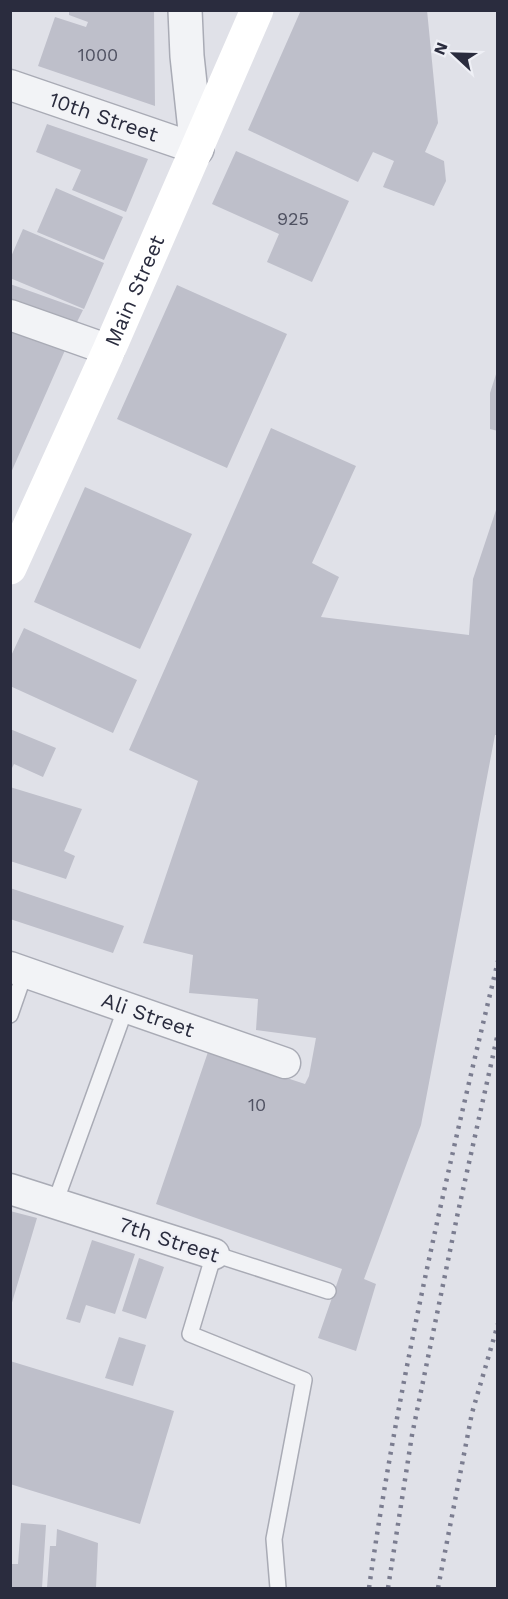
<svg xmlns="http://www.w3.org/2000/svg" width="508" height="1599" font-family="'Work Sans',sans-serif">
	<rect width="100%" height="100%" fill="#e0e1e8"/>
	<path fill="#bebfca" d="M 69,10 L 154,10 L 155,106 L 38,66 L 55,17 L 86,27 L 88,22 L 69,15 Z
		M 301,10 L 427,10 L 438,123 L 425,152 L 444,161 L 446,181 L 434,206 L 383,187 L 394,161 L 373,152 L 358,182 L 248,130 Z
		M 47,124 L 148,159 L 126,212 L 72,190 L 81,170 L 36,152 Z
		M 236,151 L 349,201 L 312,282 L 267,262 L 279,234 L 212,204 Z
		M 56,188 L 123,217 L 104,260 L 37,232 Z
		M 23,229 L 104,263 L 84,309 L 10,278 L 10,259 Z
		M 10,284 L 83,310 L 75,326 L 10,304 Z
		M 177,285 L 287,334 L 227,468 L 117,419 Z
		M 14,328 L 66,348 L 10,475 L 10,336 Z
		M 498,368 L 498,431 L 490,429 L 490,393 Z
		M 271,428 L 356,466 L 312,563 L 339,577 L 321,617 L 469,635 L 473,579 L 498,504 L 498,735 L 495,735 L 421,1125 L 364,1279 L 376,1284 L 356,1351 L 318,1338 L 342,1269 L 156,1204 L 208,1052 L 305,1084 L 309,1076 L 316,1038 L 256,1030 L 258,999 L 189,993 L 193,955 L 143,943 L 198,781 L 129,750 Z
		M 85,487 L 192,534 L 140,649 L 34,602 Z
		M 24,628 L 137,680 L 113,733 L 10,686 L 10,658 Z
		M 10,729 L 56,748 L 43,777 L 14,764 L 10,772 Z
		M 10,787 L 82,809 L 64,851 L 75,856 L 66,879 L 10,861 Z
		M 10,888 L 124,926 L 113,953 L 10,919 Z
		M 10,1211 L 37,1218 L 11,1306 L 10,1306 Z
		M 92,1240 L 135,1254 L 115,1314 L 86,1305 L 80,1323 L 66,1319 Z
		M 139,1258 L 164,1267 L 146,1319 L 122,1311 Z
		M 119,1337 L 146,1345 L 133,1386 L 105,1378 Z
		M 10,1361 L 174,1411 L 140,1524 L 10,1484 Z
		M 21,1523 L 46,1525 L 42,1588 L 10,1588 L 11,1564 L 18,1564 Z
		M 57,1529 L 98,1543 L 96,1588 L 47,1588 L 50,1546 L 56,1546 Z"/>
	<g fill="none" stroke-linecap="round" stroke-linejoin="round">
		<defs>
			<path id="service" d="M 10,1015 L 25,972
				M 55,1203 L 126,1007
				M 278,1588 L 274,1539 L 304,1380 L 190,1334 L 214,1254 L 328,1291"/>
			<g id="minor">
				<path id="s1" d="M 10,85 L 197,149"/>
				<path d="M 10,315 L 109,350"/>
				<path id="s2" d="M 10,967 L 285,1063"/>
				<path d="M 10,1189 L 214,1254"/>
			</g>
			<path id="tertiary" d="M 185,10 L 187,56 L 197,149"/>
		</defs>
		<use href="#service" stroke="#a9abb5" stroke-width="18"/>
		<use href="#minor" stroke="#a9abb5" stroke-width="33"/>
		<use href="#tertiary" stroke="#a9abb5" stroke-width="36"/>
		<use href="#service" stroke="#f2f3f6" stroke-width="15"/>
		<use href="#minor" stroke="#f2f3f6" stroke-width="30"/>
		<use href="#tertiary" stroke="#f2f3f6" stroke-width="33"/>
		<path stroke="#fff" stroke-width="33" id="s3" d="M 10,568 L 109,350 L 257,10"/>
		<path stroke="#7b7d90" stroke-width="4.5" stroke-dasharray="3 6" stroke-linecap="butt" d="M 369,1588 C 399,1377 448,1169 498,961
			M 388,1588 L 412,1435 L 458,1212 L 498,1033
			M 438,1588 L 472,1413 L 498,1324"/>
	</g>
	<g text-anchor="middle" stroke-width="4.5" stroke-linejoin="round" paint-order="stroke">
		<g font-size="18" fill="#4f5161">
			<text x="98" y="61">1000</text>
			<text x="293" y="225">925</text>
			<text x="257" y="1111">10</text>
		</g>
		<g font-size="21" fill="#2a2c3e" stroke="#eff0f6">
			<text dy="7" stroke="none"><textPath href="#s1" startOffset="99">10th Street</textPath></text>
			<text dy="7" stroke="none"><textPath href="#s3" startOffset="304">Main Street</textPath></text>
			<text dy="7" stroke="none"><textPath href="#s2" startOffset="146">Ali Street</textPath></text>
			<text transform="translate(169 1240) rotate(18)" y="7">7th Street</text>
		</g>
	</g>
	<rect width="508" height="1599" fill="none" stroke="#2a2c3e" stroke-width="24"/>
	<g transform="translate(454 54) rotate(292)" stroke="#eff0f6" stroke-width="4.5" paint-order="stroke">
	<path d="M0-4.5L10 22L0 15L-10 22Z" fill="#2a2c3e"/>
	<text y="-9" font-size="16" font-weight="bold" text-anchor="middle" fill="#2a2c3e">N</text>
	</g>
</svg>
